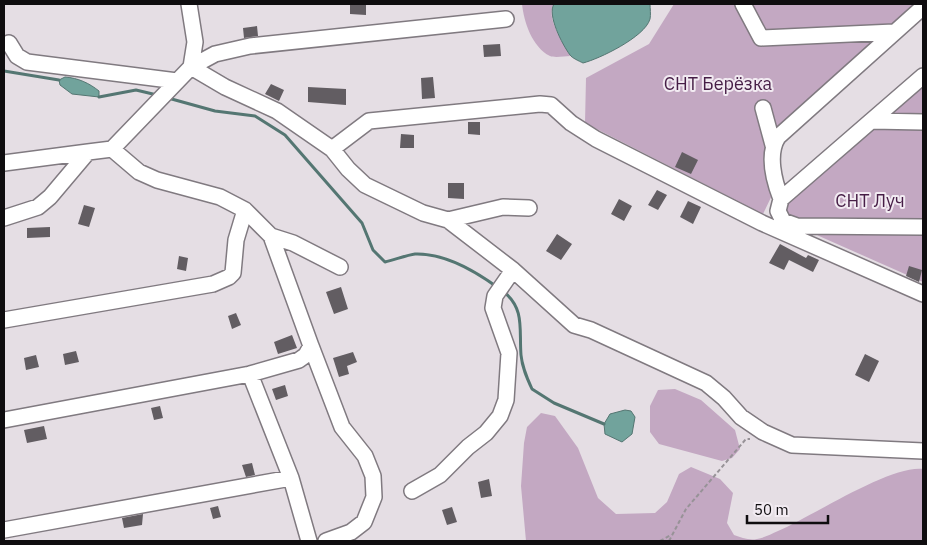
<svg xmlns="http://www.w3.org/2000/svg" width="927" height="545" font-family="'IBM Plex Sans',sans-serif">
	<rect width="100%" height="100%" fill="#e5dee4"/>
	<path fill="#c3a8c2" d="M 522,4 L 554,4 C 545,18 564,43 570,56 C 565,56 555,58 550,56 C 532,47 524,22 522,4 Z
		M 674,4 L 923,4 L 778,137 L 776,187 L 763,214 L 585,123 L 586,78 L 649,44 Z
		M 923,84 L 923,282 L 819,236 L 787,218 L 784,211 L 786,203 Z
		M 675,389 L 701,400 L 735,430 L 740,449 L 732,458 L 722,461 L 659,444 L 650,432 L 650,406 L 658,390 Z
		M 541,413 L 555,416 L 578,448 L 598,498 L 616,514 L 655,513 L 667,502 L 679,474 L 691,467 L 720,479 L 733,493 L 727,523 L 734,535 C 741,537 749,541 757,539 C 764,538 771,534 778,531 C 813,516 890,465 923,469 L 923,541 L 526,541 L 521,486 L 524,443 L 527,427 Z"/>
	<path fill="#71a39c" stroke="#547672" d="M 554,4 L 650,4 C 650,8 651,15 650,19 C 645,37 599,59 583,63 C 579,61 572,58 570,55 C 562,44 547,15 554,4 Z
		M 65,77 C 78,78 89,83 99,91 L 99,97 L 72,94 L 60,85 L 59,80 Z
		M 625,410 L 631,411 L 635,417 L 632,434 L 622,442 L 605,434 L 604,424 L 610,414 Z"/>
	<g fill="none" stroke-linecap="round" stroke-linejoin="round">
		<path stroke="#547672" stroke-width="3" d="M 4,71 L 59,80
			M 99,97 L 136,90 L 157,95
			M 168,98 L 215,111 L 255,116 L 285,135 L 362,223 L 373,250 L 385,262 C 394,260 407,255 415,254 C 444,253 475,271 497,287
			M 504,292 C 525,309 519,330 521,355 C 522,367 527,378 532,389 L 554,403 L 604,424"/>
	</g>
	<path fill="#625d62" d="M 350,4 L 366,4 L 366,15 L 350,14 Z
		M 257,26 L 258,36 L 244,38 L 243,28 Z
		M 500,44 L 501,56 L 484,57 L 483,45 Z
		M 433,77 L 435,98 L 422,99 L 421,78 Z
		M 271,84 L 284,90 L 279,101 L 265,94 Z
		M 308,87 L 346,89 L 346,105 L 308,102 Z
		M 468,122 L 480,122 L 480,135 L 468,134 Z
		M 401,134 L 414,135 L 414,148 L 400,148 Z
		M 682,152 L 698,160 L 691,174 L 675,167 Z
		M 448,183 L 464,183 L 464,199 L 448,198 Z
		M 657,190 L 667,195 L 658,210 L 648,205 Z
		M 619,199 L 632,206 L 624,221 L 611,214 Z
		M 688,201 L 701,207 L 693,224 L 680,217 Z
		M 84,205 L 95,208 L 89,227 L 78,224 Z
		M 50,227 L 50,237 L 27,238 L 27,228 Z
		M 557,234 L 572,244 L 561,260 L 546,251 Z
		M 780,244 L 806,258 L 808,255 L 819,260 L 813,272 L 789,260 L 784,270 L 769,263 Z
		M 179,256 L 188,258 L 186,271 L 177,269 Z
		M 909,266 L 922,270 L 919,282 L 906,276 Z
		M 341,287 L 348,309 L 334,314 L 326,292 Z
		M 236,313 L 241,325 L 232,329 L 228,316 Z
		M 292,335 L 297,348 L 278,354 L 274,342 Z
		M 76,351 L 79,362 L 65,365 L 63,354 Z
		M 353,352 L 357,362 L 347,366 L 349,374 L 339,377 L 333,358 Z
		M 865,354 L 879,361 L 869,382 L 855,375 Z
		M 36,355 L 39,367 L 26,370 L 24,358 Z
		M 285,385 L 288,396 L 276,400 L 272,389 Z
		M 160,406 L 163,418 L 154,420 L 151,408 Z
		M 44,426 L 47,439 L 27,443 L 24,430 Z
		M 252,463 L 255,475 L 246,477 L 242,465 Z
		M 489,479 L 492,496 L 481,498 L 478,482 Z
		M 218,506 L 221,517 L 213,519 L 210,508 Z
		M 452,507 L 457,522 L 447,525 L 442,510 Z
		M 143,514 L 142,525 L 124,528 L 122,518 Z"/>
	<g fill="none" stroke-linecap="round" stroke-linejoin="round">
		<defs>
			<path id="minor" d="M 743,4 L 761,38 L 894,32
				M 9,43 L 17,56 L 27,62 L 177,81
				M 191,67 L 225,87 L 277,111 L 332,149 L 348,169 L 365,185 L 423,213 L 448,220 L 513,270 L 574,325 L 591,330 L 706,383 L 724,398 L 741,417 L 763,432 L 792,445 L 923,451
				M 191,67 L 215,54 L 250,46 L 506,19
				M 923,76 L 781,199 L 778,211 L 783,221 L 797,226 L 923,227
				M 763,108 L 773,145
				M 872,121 L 923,122
				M 332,149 L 369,121 L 540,104 L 551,105 L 571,123 L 596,139 L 762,223 L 923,294
				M 4,163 L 88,152
				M 781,199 C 774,181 767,154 778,137 L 923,7
				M 4,218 L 38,207 L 50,197 L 88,152 L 112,149 L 191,67 L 195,42 L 189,4
				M 448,220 L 503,207 L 529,208
				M 271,236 L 293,243 L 340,267
				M 4,320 L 213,284 L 229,277 L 233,273 L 236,240 L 245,210
				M 311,346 L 342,427 L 365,456 L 373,476 L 374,497 L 364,522 L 351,532 L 326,541
				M 250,374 L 291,478 L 309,541
				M 4,420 L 250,374 L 299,360 L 306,355 L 311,346 L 271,236 L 245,210 L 220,197 L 157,180 L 139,172 L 112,149
				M 412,491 L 440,475 L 468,447 L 486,433 L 500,416 L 506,400 L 509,353 L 493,308 L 495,296 L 513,270
				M 4,530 L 291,478"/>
		</defs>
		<use href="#minor" stroke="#807a80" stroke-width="18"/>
		<path stroke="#979297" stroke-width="2" stroke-dasharray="4 2.5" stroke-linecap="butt" d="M 660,541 L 671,535
			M 669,541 L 686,509 L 746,439 L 750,439"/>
		<use href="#minor" stroke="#fff" stroke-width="15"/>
	</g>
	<g text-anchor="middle" stroke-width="4" stroke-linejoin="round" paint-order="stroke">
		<g font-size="18" fill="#461e46" stroke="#f2ebf2">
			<text x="718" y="90">СНТ Берёзка</text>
			<text x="870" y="207">СНТ Луч</text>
		</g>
	</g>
	<rect width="927" height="545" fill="none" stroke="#0f0d0f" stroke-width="10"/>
	<path d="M747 515v8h81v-8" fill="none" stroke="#0f0d0f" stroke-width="2.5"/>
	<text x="754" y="515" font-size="15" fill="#0f0d0f" stroke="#f2ebf2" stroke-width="4" paint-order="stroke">50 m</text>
</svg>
